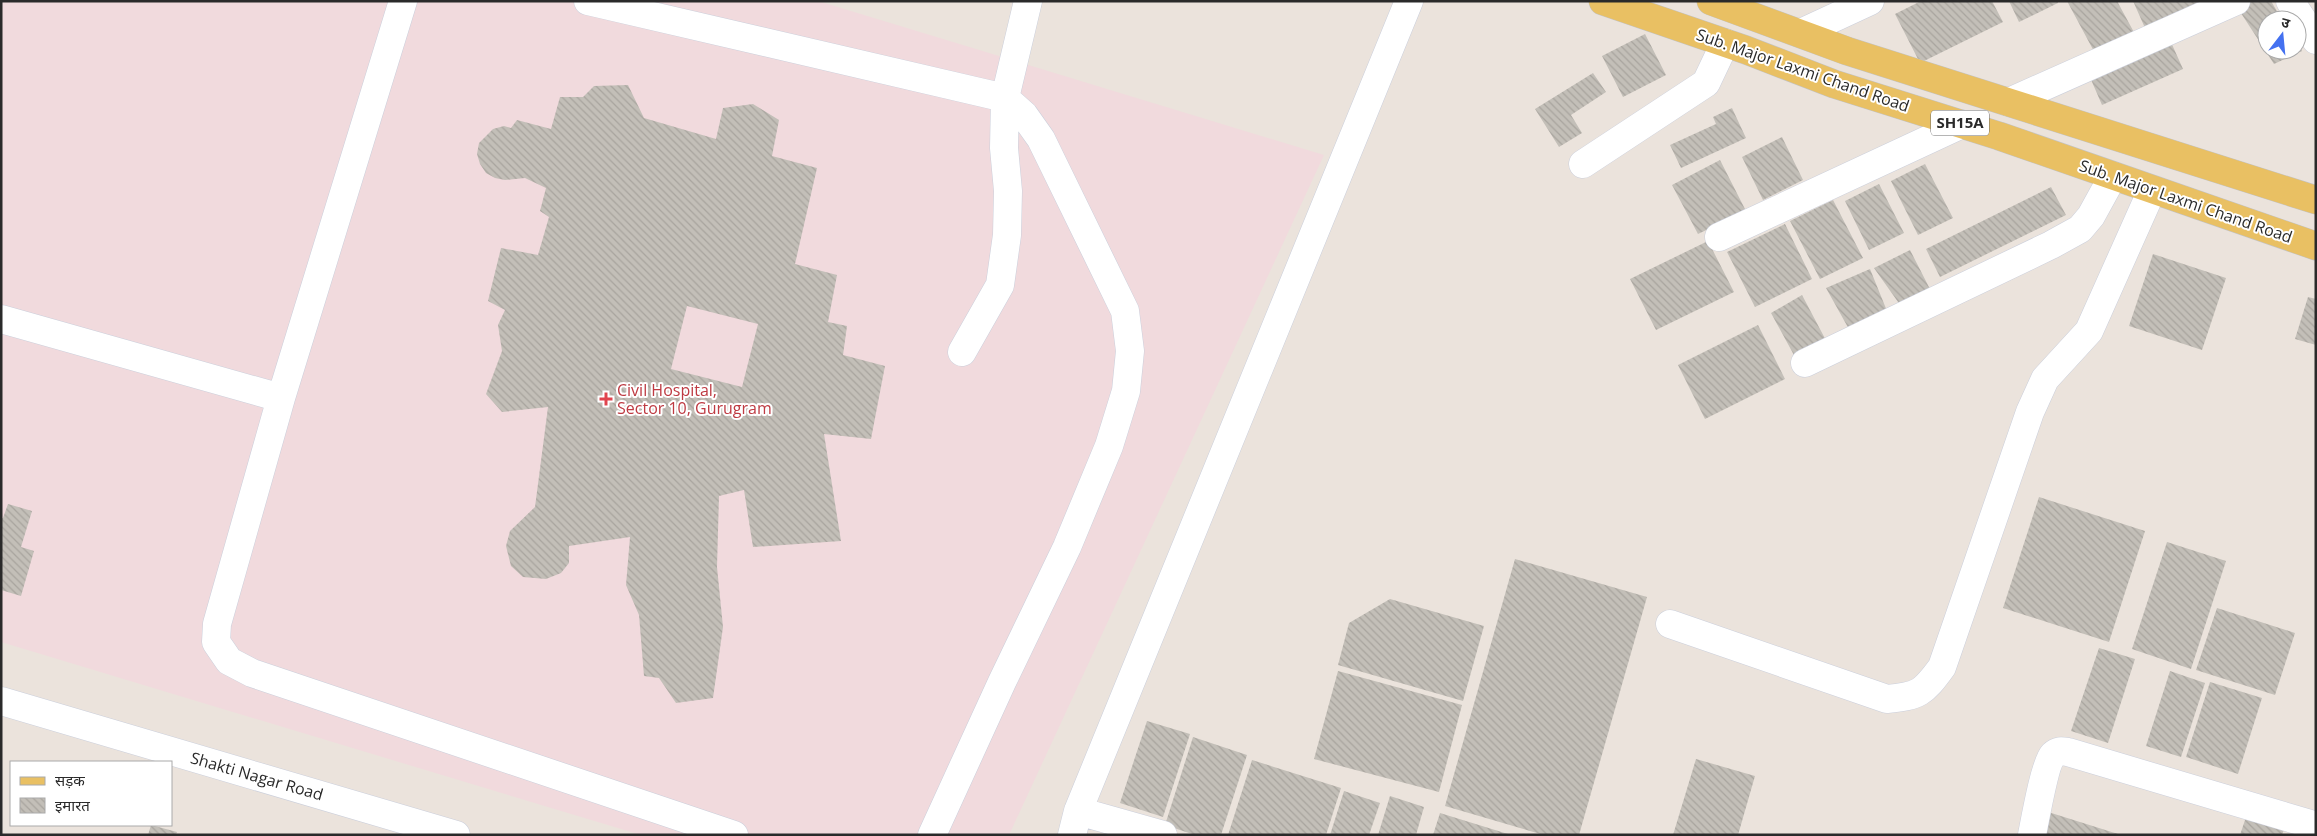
<svg xmlns="http://www.w3.org/2000/svg" width="2317" height="836" font-family="'Open Sans','Noto Sans Devanagari',sans-serif">
	<defs>
		<pattern id="building-back-hatch" width="6" height="6" patternUnits="userSpaceOnUse" patternTransform="scale(1.25)"><rect width="6" height="6" fill="#c3bfb8"/><path d="M-1 5l2 2M0 0l6 6M5-1l2 2" fill="none" stroke="#a8a49e"/></pattern>
	</defs>
	<rect width="100%" height="100%" fill="#ebe3dc"/>
	<path fill="#f1dadd" d="M 1,1 L 818,1 L 1324,155 L 1009,835 L 641,835 L 1,642 Z"/>
	<path fill="url(#building-back-hatch)" fill-rule="evenodd" d="M 1921,1 L 1992,1 L 2003,22 L 1920,63 L 1895,14 Z
		M 2009,1 L 2057,1 L 2058,3 L 2019,22 Z
		M 2067,1 L 2117,1 L 2136,36 L 2097,57 Z
		M 2133,1 L 2196,1 L 2202,14 L 2149,37 Z
		M 2249,1 L 2271,1 L 2282,20 L 2267,20 L 2267,50 L 2297,50 L 2297,43 L 2302,51 L 2274,64 L 2237,7 Z
		M 1645,34 L 1666,75 L 1623,97 L 1602,56 Z
		M 2170,40 L 2183,69 L 2102,105 L 2089,75 Z
		M 1593,73 L 1606,92 L 1571,115 L 1582,133 L 1559,147 L 1535,109 Z
		M 628,85 L 644,118 L 716,139 L 723,108 L 753,104 L 779,120 L 772,156 L 817,168 L 795,264 L 837,275 L 828,322 L 847,326 L 843,355 L 885,366 L 871,439 L 824,434 L 841,541 L 753,547 L 744,490 L 719,496 L 717,567 L 723,627 L 713,698 L 676,703 L 659,678 L 644,676 L 639,615 L 626,585 L 630,537 L 569,546 L 569,563 L 561,573 L 546,579 L 523,577 L 511,566 L 506,546 L 510,531 L 535,507 L 548,407 L 502,412 L 486,394 L 502,351 L 498,325 L 505,310 L 488,301 L 501,248 L 538,255 L 549,217 L 540,211 L 546,188 L 525,178 L 505,180 L 495,178 L 486,173 L 480,164 L 477,154 L 479,143 L 493,129 L 504,126 L 511,128 L 517,120 L 551,129 L 560,97 L 583,97 L 594,86 ZM 687,306 L 758,324 L 742,387 L 671,369 Z
		M 1732,108 L 1746,138 L 1681,168 L 1670,145 L 1716,124 L 1713,117 Z
		M 1782,137 L 1803,180 L 1763,200 L 1742,157 Z
		M 1720,160 L 1746,211 L 1698,234 L 1672,185 Z
		M 1925,164 L 1953,218 L 1918,235 L 1891,181 Z
		M 1879,184 L 1904,233 L 1869,250 L 1845,201 Z
		M 2051,187 L 2066,215 L 1940,277 L 1926,249 Z
		M 1833,200 L 1863,258 L 1820,279 L 1790,221 Z
		M 1785,224 L 1812,279 L 1755,307 L 1727,252 Z
		M 1708,241 L 1734,292 L 1656,330 L 1630,279 Z
		M 1910,250 L 1932,293 L 1903,309 L 1874,268 Z
		M 2153,254 L 2226,278 L 2202,350 L 2129,326 Z
		M 1870,269 L 1887,311 L 1850,331 L 1826,288 Z
		M 1802,295 L 1830,348 L 1795,357 L 1771,313 Z
		M 2308,297 L 2316,299 L 2316,345 L 2295,339 Z
		M 1758,325 L 1785,379 L 1705,419 L 1678,365 Z
		M 2039,497 L 2145,531 L 2109,642 L 2003,608 Z
		M 8,504 L 32,511 L 21,547 L 34,551 L 21,596 L 1,590 L 1,518 L 3,518 Z
		M 2167,542 L 2226,561 L 2191,669 L 2132,649 Z
		M 1515,559 L 1647,597 L 1579,835 L 1544,835 L 1445,806 Z
		M 1390,599 L 1484,626 L 1463,701 L 1338,665 L 1349,623 Z
		M 2217,608 L 2295,633 L 2275,695 L 2196,670 Z
		M 2099,648 L 2135,659 L 2108,743 L 2071,731 Z
		M 1338,671 L 1462,705 L 1439,792 L 1314,759 Z
		M 2170,671 L 2205,683 L 2181,757 L 2146,746 Z
		M 2210,682 L 2262,698 L 2238,774 L 2186,757 Z
		M 1147,721 L 1190,734 L 1163,817 L 1120,803 Z
		M 1193,737 L 1247,755 L 1221,835 L 1195,835 L 1165,825 Z
		M 1696,759 L 1755,776 L 1738,835 L 1673,835 Z
		M 1252,760 L 1341,788 L 1326,835 L 1228,835 Z
		M 1344,791 L 1380,803 L 1369,835 L 1330,835 Z
		M 1390,796 L 1424,807 L 1416,835 L 1378,835 Z
		M 2045,811 L 2118,834 L 2118,835 L 2038,835 Z
		M 1440,813 L 1508,834 L 1508,835 L 1433,835 Z
		M 2247,814 L 2285,827 L 2282,835 L 2240,835 Z
		M 151,825 L 177,832 L 176,835 L 148,835 Z"/>
	<g fill="none" stroke-linecap="round" stroke-linejoin="round">
		<defs>
			<path id="minor" d="M 588,1 L 1005,98 L 1028,1
				M 2290,1 L 2316,40
				M 1801,33 L 1870,1
				M 2009,102 L 2236,1
				M 1583,164 L 1706,83 L 1725,43
				M 1719,237 L 1962,124
				M 1,319 L 281,398 L 403,1
				M 962,352 L 1000,285 L 1007,235 L 1008,191 L 1004,148 L 1005,98
				M 1805,363 L 2051,245 L 2080,229 L 2091,216 L 2113,176
				M 281,398 L 217,624 L 216,642 L 229,661 L 252,673 L 734,835
				M 1670,624 L 1887,699 C 1919,696 1923,693 1942,667 L 2030,412 L 2045,379 L 2089,331 L 2152,190
				M 1,701 L 456,835
				M 1078,811 L 1163,835
				M 932,835 L 1002,682 L 1067,547 L 1109,446 L 1126,391 L 1130,351 L 1125,311 L 1041,139 L 1024,115 L 1005,98
				M 1072,835 L 1078,811 L 1409,1
				M 2032,835 C 2035,820 2045,763 2053,755 C 2058,750 2062,751 2068,752 L 2310,824"/>
			<path id="major" d="M 1603,1 L 1746,50 L 1834,84 L 1999,136 L 2316,246
				M 1711,1 L 1847,51 L 2316,200"/>
		</defs>
		<use href="#minor" stroke="#cbcfdb" stroke-width="29"/>
		<use href="#major" stroke="#c3c3c3" stroke-width="29"/>
		<use href="#minor" stroke="#fff" stroke-width="28"/>
		<use href="#major" stroke="#e9c063" stroke-width="28"/>
	</g>
	<path fill="#e0444e" stroke="#fff" stroke-width="2" d="M603.5 391.5h5v5h5v5h-5v5h-5v-5h-5v-5h5z"/>
	<g text-anchor="middle" stroke-width="4" stroke-linejoin="round" paint-order="stroke">
		<rect fill="#fff" stroke="#6a6a6a" stroke-width="1" x="1931" y="110.5" width="58" height="25" rx="4"/>
		<g font-size="15" font-weight="bold" fill="#2a2a2a">
			<text x="1960" y="128">SH15A</text>
		</g>
		<g font-size="16" fill="#2a2a2a" stroke="#fff">
			<text transform="translate(1803 70) rotate(19)" y="6">Sub. Major Laxmi Chand Road</text>
			<text transform="translate(2186 201) rotate(19)" y="6">Sub. Major Laxmi Chand Road</text>
			<text transform="translate(257 776) rotate(16)" y="6">Shakti Nagar Road</text>
		</g>
		<g font-size="16" fill="#be3a42" stroke="#fff" text-anchor="start">
			<text x="617" y="396">Civil Hospital,<tspan x="617" dy="18">Sector 10, Gurugram</tspan></text>
		</g>
	</g>
	<rect width="2317" height="836" fill="none" stroke="#2a2a2a" stroke-width="5"/>
	<rect x="10" y="761" width="162" height="65" fill="#ffffff" stroke="#aaaaaa"/>
	<rect x="20" y="777" width="25" height="8" fill="#e9c063" stroke="#aaaaaa"/>
	<text x="55" y="786" font-size="15" fill="#2a2a2a">सड़क</text>
	<rect x="20" y="798" width="25" height="15" fill="url(#building-back-hatch)" stroke="#aaaaaa"/>
	<text x="55" y="811" font-size="15" fill="#2a2a2a">इमारत</text>
	<g transform="translate(2282 35) rotate(16)"><circle r="24" fill="#ffffff" stroke="#aaaaaa"/>
	<path d="M0-4L9 19L0 12L-9 19Z" fill="#4471f0"/>
	<text y="-8" font-size="14" font-weight="bold" text-anchor="middle" fill="#2a2a2a">उ</text>
	</g>
</svg>
